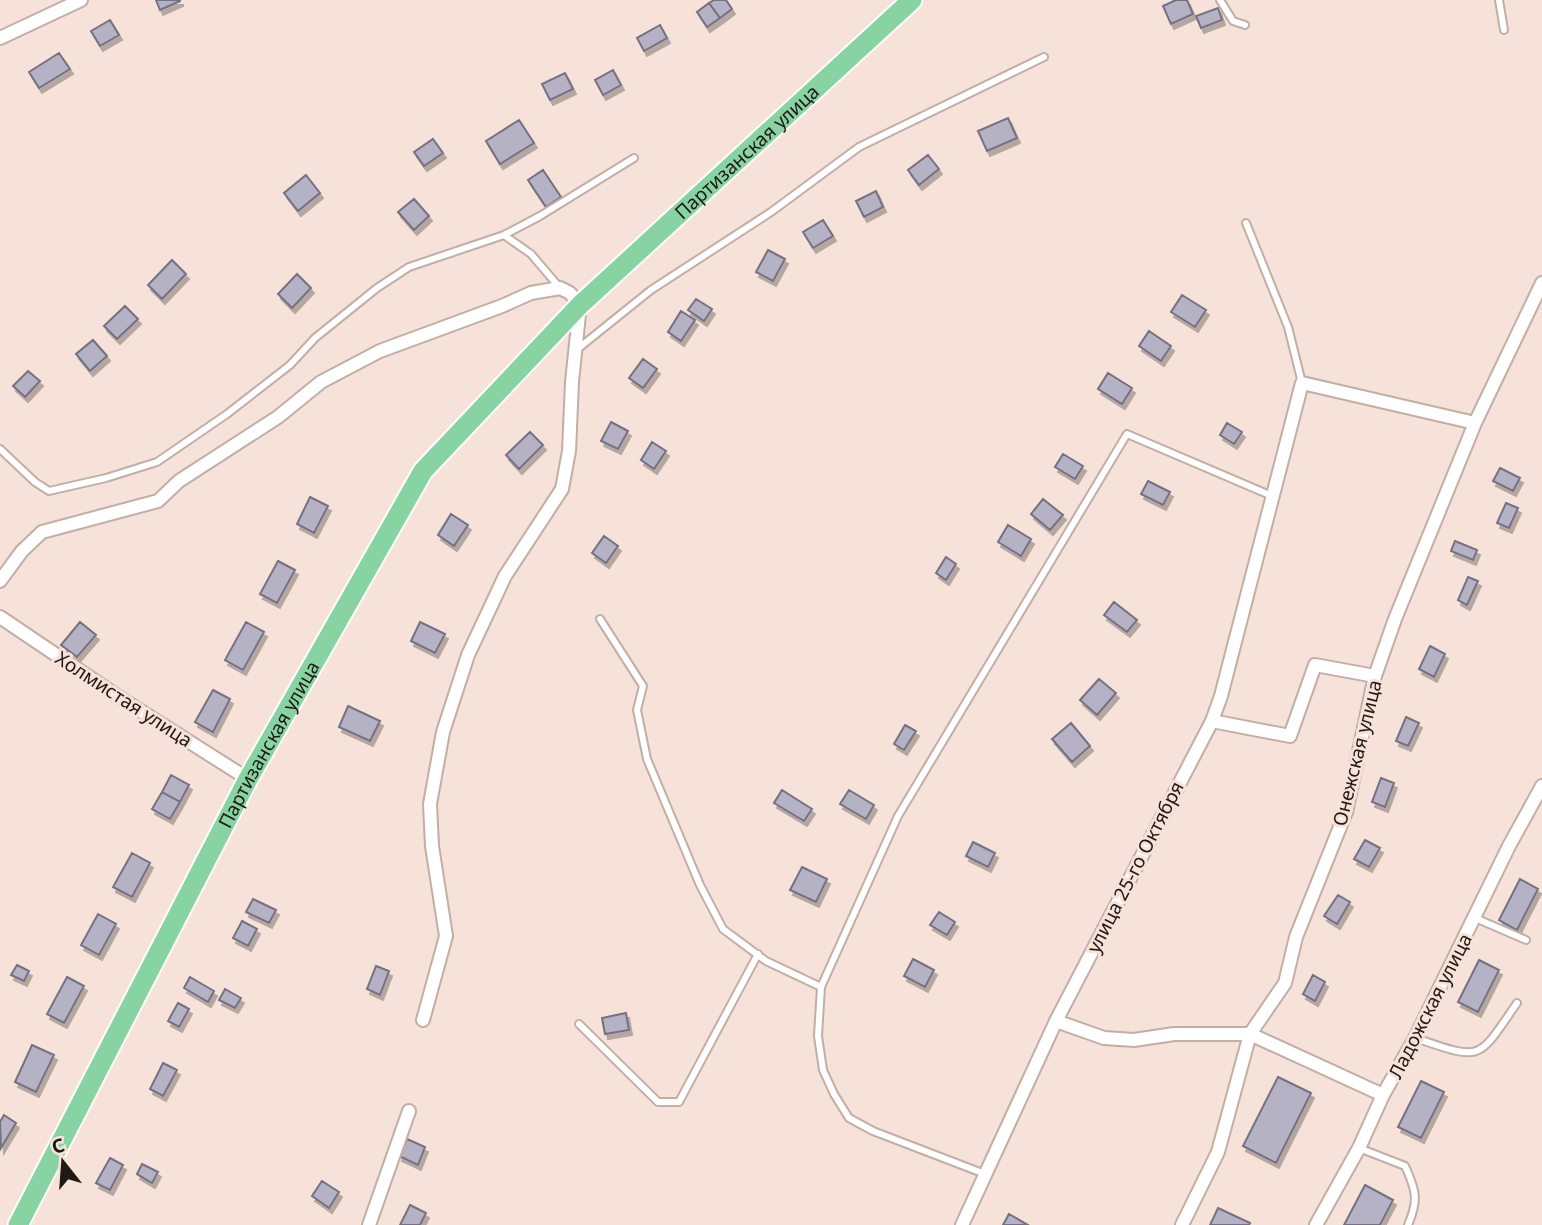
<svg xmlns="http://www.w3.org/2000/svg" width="1542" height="1225" font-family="'Noto Sans',sans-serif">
	<defs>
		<filter id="shadow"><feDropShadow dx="3" dy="5" stdDeviation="0" flood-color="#0004"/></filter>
	</defs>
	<rect width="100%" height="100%" fill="#f7e2d9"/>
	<path fill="#b4b2c4" stroke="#737182" stroke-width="2" filter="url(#shadow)" d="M 156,0 L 180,0 L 180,1 L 160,10 Z
		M 714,0 L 726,0 L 732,9 L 720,18 L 709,3 Z
		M 1176,0 L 1187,0 L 1193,14 L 1171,24 L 1163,6 Z
		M 709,3 L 720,18 L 707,27 L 697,12 Z
		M 1218,8 L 1222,20 L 1201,28 L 1196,16 Z
		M 110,20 L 119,35 L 100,46 L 91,31 Z
		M 660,25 L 667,38 L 644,51 L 637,38 Z
		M 59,53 L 70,69 L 39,88 L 29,72 Z
		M 613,70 L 621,85 L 603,95 L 595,80 Z
		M 565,73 L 573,89 L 550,100 L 542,84 Z
		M 1008,118 L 1017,138 L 987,151 L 978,131 Z
		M 519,120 L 534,143 L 500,164 L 486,141 Z
		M 433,139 L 443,153 L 424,166 L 414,152 Z
		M 928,155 L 939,169 L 919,185 L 908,170 Z
		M 543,170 L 561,197 L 546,207 L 528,180 Z
		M 306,175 L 320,193 L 298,211 L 284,193 Z
		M 876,191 L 883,207 L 864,217 L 856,201 Z
		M 414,199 L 429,216 L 414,230 L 398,212 Z
		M 823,220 L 833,236 L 813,248 L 803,232 Z
		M 768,250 L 785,259 L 773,281 L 756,272 Z
		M 172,260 L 186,274 L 162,299 L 148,285 Z
		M 297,274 L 311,288 L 292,308 L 278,294 Z
		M 1182,295 L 1206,310 L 1195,327 L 1171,312 Z
		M 696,299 L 712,309 L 704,321 L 688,310 Z
		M 125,306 L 138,319 L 117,339 L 104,326 Z
		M 681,311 L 695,320 L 681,341 L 668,332 Z
		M 1149,331 L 1171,346 L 1161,361 L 1139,346 Z
		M 93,340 L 107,356 L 90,371 L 76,354 Z
		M 643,359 L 657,369 L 643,388 L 629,378 Z
		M 28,371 L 40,381 L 25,397 L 13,386 Z
		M 1108,373 L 1132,388 L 1122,404 L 1098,389 Z
		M 611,422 L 628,431 L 618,449 L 601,441 Z
		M 1227,423 L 1242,432 L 1234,444 L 1220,435 Z
		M 530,432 L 543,445 L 519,469 L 506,455 Z
		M 652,442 L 666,451 L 654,469 L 641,460 Z
		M 1063,454 L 1083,466 L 1075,479 L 1055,467 Z
		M 1500,468 L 1520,478 L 1513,491 L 1493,481 Z
		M 1148,481 L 1170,492 L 1163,505 L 1141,494 Z
		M 310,497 L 328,506 L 314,533 L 297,524 Z
		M 1043,499 L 1063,515 L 1050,530 L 1031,514 Z
		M 1506,503 L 1518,508 L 1509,528 L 1497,523 Z
		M 451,514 L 468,525 L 454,546 L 438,535 Z
		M 1008,525 L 1031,539 L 1021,556 L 998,542 Z
		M 604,536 L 618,546 L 606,563 L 592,553 Z
		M 1455,541 L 1477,550 L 1473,560 L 1451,551 Z
		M 946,557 L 956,564 L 946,580 L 936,573 Z
		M 278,561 L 295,570 L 277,603 L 260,594 Z
		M 1468,577 L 1478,581 L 1467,605 L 1458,600 Z
		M 1114,602 L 1137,620 L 1127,632 L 1104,615 Z
		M 80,622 L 96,635 L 77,657 L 61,645 Z
		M 246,622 L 264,632 L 243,670 L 225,660 Z
		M 420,622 L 445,634 L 435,653 L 411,641 Z
		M 1430,646 L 1445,654 L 1434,677 L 1419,669 Z
		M 1099,679 L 1116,693 L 1097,715 L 1080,700 Z
		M 213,690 L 230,699 L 213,732 L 195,722 Z
		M 348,706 L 380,721 L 370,741 L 339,727 Z
		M 1406,717 L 1419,723 L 1408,746 L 1396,741 Z
		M 1071,723 L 1090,746 L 1072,762 L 1052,739 Z
		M 905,725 L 916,731 L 904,750 L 894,744 Z
		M 171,775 L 189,785 L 180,802 L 162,792 Z
		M 1381,778 L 1394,783 L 1385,807 L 1372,802 Z
		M 782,790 L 812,809 L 804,821 L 774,803 Z
		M 849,790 L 874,805 L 866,819 L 840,804 Z
		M 162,792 L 180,802 L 170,819 L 152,809 Z
		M 1365,840 L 1380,848 L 1369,867 L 1354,859 Z
		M 973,842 L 995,853 L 988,867 L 966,856 Z
		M 132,853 L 150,863 L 132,897 L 113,887 Z
		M 802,867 L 827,879 L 816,902 L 790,890 Z
		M 1520,879 L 1538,889 L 1517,930 L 1499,920 Z
		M 1338,895 L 1350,902 L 1337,924 L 1324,916 Z
		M 253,899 L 276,910 L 269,923 L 246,912 Z
		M 939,912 L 955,922 L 947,935 L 930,925 Z
		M 98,914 L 116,924 L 99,955 L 81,945 Z
		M 242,921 L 257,929 L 248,946 L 233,938 Z
		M 913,959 L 934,970 L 925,987 L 904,976 Z
		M 1479,960 L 1499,970 L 1478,1012 L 1458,1002 Z
		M 17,965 L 29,971 L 24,981 L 11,975 Z
		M 376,966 L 389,971 L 380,995 L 367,989 Z
		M 1313,975 L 1325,982 L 1315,1001 L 1303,994 Z
		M 67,977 L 84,986 L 64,1023 L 47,1014 Z
		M 190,977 L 214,991 L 208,1002 L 184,988 Z
		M 225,989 L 241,998 L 235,1008 L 219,1000 Z
		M 178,1003 L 189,1009 L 179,1027 L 168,1021 Z
		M 626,1013 L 629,1030 L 605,1034 L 602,1018 Z
		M 32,1045 L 54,1055 L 36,1092 L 15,1082 Z
		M 163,1063 L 177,1070 L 163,1096 L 150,1089 Z
		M 1278,1077 L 1311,1093 L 1276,1163 L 1243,1146 Z
		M 1421,1081 L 1444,1092 L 1421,1138 L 1398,1127 Z
		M 4,1115 L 16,1123 L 1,1148 L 0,1122 Z
		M 407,1139 L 425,1147 L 418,1165 L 399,1156 Z
		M 110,1158 L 123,1165 L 110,1190 L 96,1183 Z
		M 142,1164 L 158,1172 L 152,1183 L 137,1174 Z
		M 322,1181 L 339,1192 L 329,1208 L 312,1196 Z
		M 1365,1185 L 1393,1200 L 1380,1225 L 1344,1225 Z
		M 410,1205 L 426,1213 L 420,1225 L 400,1225 Z
		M 1218,1208 L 1250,1223 L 1249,1225 L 1210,1225 Z
		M 1009,1214 L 1028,1225 L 1003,1225 Z"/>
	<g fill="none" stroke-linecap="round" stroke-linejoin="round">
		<defs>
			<path id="service" d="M 1220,0 L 1233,21 L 1245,25
				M 1499,0 L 1504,30
				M 1246,223 L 1288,327 L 1302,383
				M 504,235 L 531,254 L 560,288
				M 575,351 L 651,290 L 771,212 L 859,147 L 1044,57
				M 0,449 L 35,482 L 49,491 L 106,478 L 157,462 L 227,414 L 290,365 L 315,338 L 377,288 L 409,267 L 504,235 L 540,216 L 634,158
				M 600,619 L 643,686 L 637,710 L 647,759 L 700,885 L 723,929 L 766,961 L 821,987 L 818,1036 L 823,1070 L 834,1094 L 849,1118 L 873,1131 L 985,1174
				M 1475,918 L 1526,940
				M 821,987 L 898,816 L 1127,434 L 1272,496
				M 579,1024 L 658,1102 L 679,1102 L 758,954
				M 1415,1038 C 1483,1061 1477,1061 1517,1003
				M 1359,1148 L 1405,1166 C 1416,1190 1419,1200 1408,1225"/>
			<path id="minor" d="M 0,38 L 81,0
				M 0,581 L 22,551 L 42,532 L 158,501 L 179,481 L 278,417 L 321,382 L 380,351 L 502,306 L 531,293 L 560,288 L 570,293 L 580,305 L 572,382 L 569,451 L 562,489 L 505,576 L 468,655 L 443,732 L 430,804 L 432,846 L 446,936 L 423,1020
				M 0,617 L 117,696 L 248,779
				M 1212,721 L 1290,736 L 1315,665 L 1375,676
				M 1056,1021 L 1104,1038 L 1134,1040 L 1174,1034 L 1250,1034 L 1383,1095
				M 369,1225 L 409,1111
				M 962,1225 L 1056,1021 L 1212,721 L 1221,696 L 1302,383 L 1475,423
				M 1182,1225 L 1218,1152 L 1250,1034 L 1285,983 L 1296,937 L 1346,812 L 1375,676 L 1395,619 L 1475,423 L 1542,283
				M 1316,1225 L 1359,1148 L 1383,1095 L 1415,1038 L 1509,846 L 1542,786"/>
			<g id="primary">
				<path id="s1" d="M 18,1225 L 248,779 L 423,471 L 580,305 L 912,0"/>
			</g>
		</defs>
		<use href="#service" stroke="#c2aea6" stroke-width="10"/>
		<use href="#minor" stroke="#c2aea6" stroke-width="16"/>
		<use href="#primary" stroke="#fff" stroke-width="23"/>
		<use href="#service" stroke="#fff" stroke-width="6"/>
		<use href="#minor" stroke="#fff" stroke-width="12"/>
		<use href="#primary" stroke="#87d3a1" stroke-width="19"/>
	</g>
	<g text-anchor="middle" stroke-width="6" stroke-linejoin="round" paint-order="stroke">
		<g font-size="19" fill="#1f1815" stroke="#f7e2d9">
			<text dy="7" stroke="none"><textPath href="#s1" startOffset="1311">Партизанская улица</textPath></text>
			<text transform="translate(124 699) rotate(33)" y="7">Холмистая улица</text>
			<text dy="7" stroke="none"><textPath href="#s1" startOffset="542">Партизанская улица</textPath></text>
			<text transform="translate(1357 753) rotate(-76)" y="7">Онежская улица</text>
			<text transform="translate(1135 867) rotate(-63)" y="7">улица 25-го Октября</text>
			<text transform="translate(1430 1006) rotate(-63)" y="7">Ладожская улица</text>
		</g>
	</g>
	<g transform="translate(63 1162) rotate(343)" stroke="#f7e2d9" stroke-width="5" paint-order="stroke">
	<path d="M0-5L12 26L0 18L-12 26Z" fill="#1f1815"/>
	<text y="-10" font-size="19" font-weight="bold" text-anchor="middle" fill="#1f1815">С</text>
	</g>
</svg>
